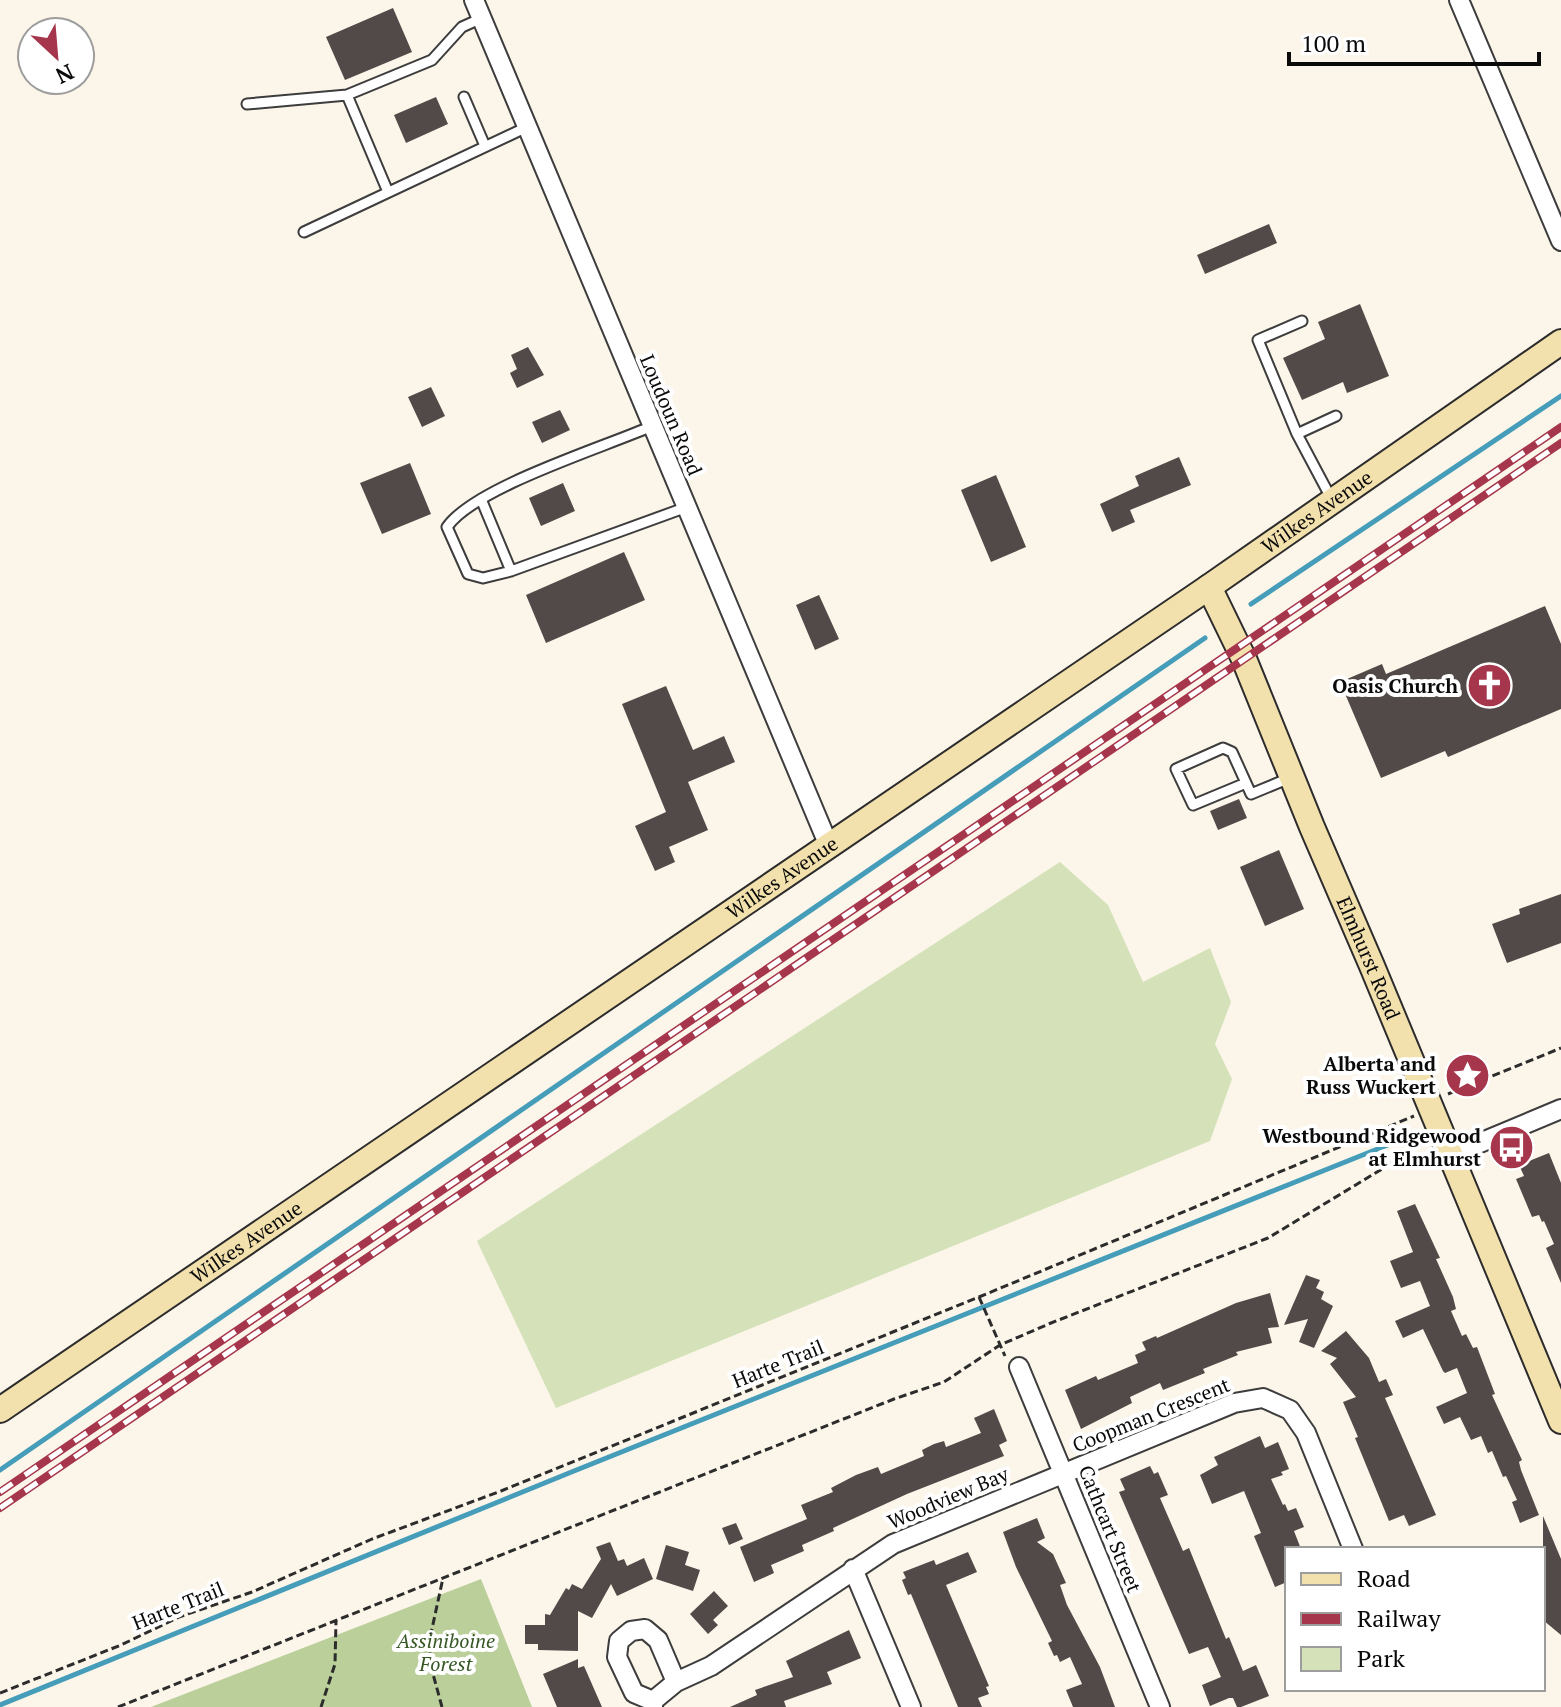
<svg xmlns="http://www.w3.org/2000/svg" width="1561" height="1707" font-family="'PT Serif',serif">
	<rect width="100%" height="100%" fill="#fcf6ea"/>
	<path fill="#d4e1b9" d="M 1060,862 L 1108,905 L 1143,982 L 1210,948 L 1231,1002 L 1215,1044 L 1232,1079 L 1210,1141 L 556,1408 L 477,1241 Z"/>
	<path fill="#bacf9a" d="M 481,1579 L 532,1707 L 151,1707 Z"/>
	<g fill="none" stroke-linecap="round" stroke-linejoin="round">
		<path stroke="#469db9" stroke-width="5" d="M 1251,604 L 1561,396
			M 0,1470 L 1205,638
			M 0,1705 L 574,1471 L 1410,1136"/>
	</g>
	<path fill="#514a48" d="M 393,8 L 412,52 L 345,80 L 326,37 Z
		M 436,97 L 448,124 L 406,143 L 394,115 Z
		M 1269,224 L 1277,243 L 1205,274 L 1197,255 Z
		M 1360,304 L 1389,376 L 1347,393 L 1343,382 L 1302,400 L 1283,358 L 1325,339 L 1318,322 Z
		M 528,347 L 544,375 L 517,388 L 510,373 L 517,369 L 511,355 Z
		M 431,387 L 445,416 L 422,427 L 408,397 Z
		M 560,410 L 570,430 L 542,443 L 532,422 Z
		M 1179,457 L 1191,485 L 1130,510 L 1135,522 L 1112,532 L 1100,504 L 1139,486 L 1135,476 Z
		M 410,463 L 431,514 L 382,534 L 360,483 Z
		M 996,475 L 1026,547 L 991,562 L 961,490 Z
		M 563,483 L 575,511 L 541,526 L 529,498 Z
		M 624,552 L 645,600 L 546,643 L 526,595 Z
		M 819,595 L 839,639 L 815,650 L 796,605 Z
		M 1545,606 L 1561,644 L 1561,709 L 1448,757 L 1445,751 L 1381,778 L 1340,682 L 1382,664 L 1386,674 Z
		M 666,686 L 693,750 L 724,736 L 735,762 L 688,782 L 708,830 L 669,847 L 675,862 L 655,871 L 635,826 L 666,812 L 622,704 Z
		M 1239,799 L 1247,818 L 1218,830 L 1210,811 Z
		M 1279,850 L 1304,909 L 1265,926 L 1240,867 Z
		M 1561,894 L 1561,943 L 1507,963 L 1492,924 L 1520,914 L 1519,909 Z
		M 1549,1153 L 1561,1183 L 1561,1283 L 1546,1248 L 1554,1244 L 1544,1221 L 1542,1222 L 1539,1215 L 1532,1217 L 1516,1179 L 1524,1176 L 1519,1165 Z
		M 1415,1204 L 1440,1258 L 1436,1259 L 1453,1297 L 1456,1309 L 1451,1311 L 1462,1336 L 1466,1334 L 1473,1348 L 1477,1347 L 1495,1394 L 1492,1395 L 1522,1460 L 1519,1462 L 1521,1470 L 1539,1515 L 1520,1523 L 1512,1502 L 1517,1500 L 1506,1476 L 1503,1477 L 1492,1451 L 1488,1453 L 1481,1436 L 1471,1440 L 1460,1417 L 1444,1424 L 1436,1407 L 1467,1393 L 1457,1368 L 1445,1373 L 1443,1371 L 1423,1329 L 1403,1338 L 1395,1321 L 1430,1306 L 1420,1281 L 1401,1288 L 1390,1261 L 1413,1252 L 1397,1211 Z
		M 1306,1275 L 1320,1280 L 1316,1288 L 1324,1292 L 1321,1299 L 1333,1306 L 1314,1348 L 1299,1342 L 1308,1319 L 1284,1325 Z
		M 1270,1293 L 1279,1327 L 1268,1328 L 1272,1343 L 1236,1352 L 1238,1355 L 1203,1369 L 1205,1373 L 1163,1390 L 1160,1383 L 1130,1397 L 1132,1403 L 1081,1429 L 1065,1390 L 1096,1376 L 1098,1380 L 1138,1363 L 1135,1355 L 1146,1350 L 1142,1342 L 1156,1336 L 1157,1338 L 1236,1303 Z
		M 1346,1331 L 1369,1358 L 1379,1382 L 1386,1379 L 1393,1395 L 1385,1398 L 1436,1515 L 1409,1526 L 1404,1515 L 1389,1521 L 1355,1438 L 1358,1437 L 1343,1402 L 1356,1397 L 1330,1364 L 1337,1358 L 1321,1351 Z
		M 994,1409 L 1007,1441 L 999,1445 L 1004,1456 L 907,1494 L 833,1528 L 834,1531 L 802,1545 L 804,1551 L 771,1565 L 774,1573 L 754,1582 L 740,1547 L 807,1519 L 801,1505 L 833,1492 L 831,1488 L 856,1475 L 878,1467 L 881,1474 L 924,1456 L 922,1450 L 934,1444 L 944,1441 L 946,1447 L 981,1433 L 974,1418 Z
		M 1260,1436 L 1265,1448 L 1278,1442 L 1289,1469 L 1281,1472 L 1283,1475 L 1271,1479 L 1283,1505 L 1285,1504 L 1288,1511 L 1296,1508 L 1304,1527 L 1294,1531 L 1301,1549 L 1287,1549 L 1287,1582 L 1275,1587 L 1254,1536 L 1261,1533 L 1244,1491 L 1212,1504 L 1200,1475 L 1218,1465 L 1214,1457 Z
		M 1150,1466 L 1154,1474 L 1158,1472 L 1168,1495 L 1160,1498 L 1183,1551 L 1189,1548 L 1226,1639 L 1229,1637 L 1243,1671 L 1256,1665 L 1269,1696 L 1241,1707 L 1237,1707 L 1233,1698 L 1229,1698 L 1210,1706 L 1202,1685 L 1221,1677 L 1208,1647 L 1189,1654 L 1119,1492 L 1125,1490 L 1120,1479 Z
		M 1543,1516 L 1561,1559 L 1561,1635 L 1543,1620 Z
		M 1037,1518 L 1045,1538 L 1037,1542 L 1053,1554 L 1066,1583 L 1060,1585 L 1067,1605 L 1100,1667 L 1115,1707 L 1073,1707 L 1066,1690 L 1082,1684 L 1070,1657 L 1060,1662 L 1057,1655 L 1054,1656 L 1048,1643 L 1052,1641 L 1016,1567 L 1003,1532 Z
		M 736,1523 L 743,1539 L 729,1545 L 722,1528 Z
		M 610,1542 L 618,1561 L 624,1559 L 627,1566 L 644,1558 L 653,1579 L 617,1596 L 611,1584 L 592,1618 L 578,1611 L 578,1651 L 538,1650 L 538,1644 L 525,1644 L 525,1625 L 545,1625 L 545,1614 L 550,1615 L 566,1588 L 569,1590 L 572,1584 L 582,1589 L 601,1559 L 596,1547 Z
		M 666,1545 L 689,1552 L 685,1565 L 700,1570 L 693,1591 L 656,1579 Z
		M 968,1552 L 977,1572 L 946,1585 L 989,1686 L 986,1687 L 989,1694 L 978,1698 L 982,1707 L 958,1707 L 911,1594 L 908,1595 L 902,1580 L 906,1578 L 903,1572 L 934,1560 L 936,1565 Z
		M 714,1591 L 728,1606 L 713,1620 L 718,1625 L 708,1634 L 690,1614 Z
		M 849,1630 L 861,1658 L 827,1672 L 832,1684 L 784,1701 L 786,1707 L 730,1707 L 757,1695 L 755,1690 L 793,1677 L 786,1661 Z
		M 578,1659 L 578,1668 L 584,1666 L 602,1707 L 557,1707 L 543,1674 Z"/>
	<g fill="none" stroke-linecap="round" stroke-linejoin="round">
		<defs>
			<path id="lane" d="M 347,95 L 432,60 L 462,27 L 482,18
				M 464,97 L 485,146
				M 247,104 L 347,95 L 388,192
				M 304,232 L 527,127
				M 1302,321 L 1258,340 L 1297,434 L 1331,498
				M 652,426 C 602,448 475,487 447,527 L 468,574 L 483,578 L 511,571 L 687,507
				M 1297,434 L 1336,416
				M 481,499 L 511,571
				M 1246,783 L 1193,805 L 1176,769 L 1223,748 L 1232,752 L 1251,794 L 1292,777"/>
			<path id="street" d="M 474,0 L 829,846
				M 1459,0 L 1561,241
				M 1451,1155 L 1561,1109
				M 1019,1367 L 1160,1707
				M 853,1569 L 911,1707
				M 653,1701 L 634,1693 L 617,1657 L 619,1641 L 631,1631 L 645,1629 L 658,1640 L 676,1682
				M 653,1707 L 653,1701 L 676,1682 L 711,1666 L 893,1544 L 1234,1403 L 1263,1398 L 1290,1410 L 1306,1433 L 1353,1549"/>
			<g id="secondary">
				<path id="s1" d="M 1209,587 L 1244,659 L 1312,827 L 1372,966 L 1561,1421"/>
				<path id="s2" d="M 0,1410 L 1209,587 L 1561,342"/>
			</g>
		</defs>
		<use href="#lane" stroke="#3d3d3d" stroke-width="13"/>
		<use href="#street" stroke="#3d3d3d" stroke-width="22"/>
		<use href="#secondary" stroke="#2c2c2c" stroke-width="28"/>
		<path stroke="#2c2c2c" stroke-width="3" stroke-dasharray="8 4" stroke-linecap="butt" d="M 1448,1094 L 1561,1048
			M 979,1297 L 1005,1356
			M 0,1693 L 121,1645 L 179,1617 L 252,1592 L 372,1539 L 501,1491 L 979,1297 L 1414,1116
			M 118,1707 L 894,1399 L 944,1382 L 1000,1345 L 1051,1323 L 1268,1238 L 1425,1143
			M 321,1707 L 335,1664 L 336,1621
			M 442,1707 L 430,1663 L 430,1638 L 443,1578"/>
		<use href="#lane" stroke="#fff" stroke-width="9"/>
		<use href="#street" stroke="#fff" stroke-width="18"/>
		<use href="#secondary" stroke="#f3e1ad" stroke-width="24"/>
		<defs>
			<path id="rail" d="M 0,1492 L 1561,427
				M 0,1508 L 1561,443"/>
		</defs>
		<use href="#rail" stroke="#a6364c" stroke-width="8"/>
		<use href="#rail" stroke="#fff" stroke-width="5" stroke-dasharray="15" stroke-linecap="butt"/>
	</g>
	<defs>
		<symbol id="church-disc" viewBox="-11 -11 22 22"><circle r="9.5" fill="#a6364c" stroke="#fff"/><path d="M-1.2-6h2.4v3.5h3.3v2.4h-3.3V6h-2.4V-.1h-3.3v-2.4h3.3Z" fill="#fff"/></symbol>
		<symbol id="sight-disc" viewBox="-11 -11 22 22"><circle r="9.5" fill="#a6364c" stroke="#fff"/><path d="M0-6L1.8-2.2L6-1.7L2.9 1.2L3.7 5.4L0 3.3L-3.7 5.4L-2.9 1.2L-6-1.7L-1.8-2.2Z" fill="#fff"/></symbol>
		<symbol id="bus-disc" viewBox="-11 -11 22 22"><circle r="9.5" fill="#a6364c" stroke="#fff"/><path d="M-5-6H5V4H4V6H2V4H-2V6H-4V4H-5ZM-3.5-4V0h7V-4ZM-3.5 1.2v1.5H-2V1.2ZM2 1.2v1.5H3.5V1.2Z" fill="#fff"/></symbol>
	</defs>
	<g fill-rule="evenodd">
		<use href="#church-disc" x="1464" y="660" width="51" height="51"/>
		<use href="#sight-disc" x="1442" y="1050" width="51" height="51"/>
		<use href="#bus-disc" x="1486" y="1122" width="51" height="51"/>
	</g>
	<g text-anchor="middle" stroke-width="8" stroke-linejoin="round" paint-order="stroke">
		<g font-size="20" fill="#0a0a0a" stroke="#fff">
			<text transform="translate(671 415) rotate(67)" y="7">Loudoun Road</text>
			<text dy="7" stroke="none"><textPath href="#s2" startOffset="1594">Wilkes Avenue</textPath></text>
			<text dy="7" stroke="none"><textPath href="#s2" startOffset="946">Wilkes Avenue</textPath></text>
			<text dy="7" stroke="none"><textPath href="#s1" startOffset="404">Elmhurst Road</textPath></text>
			<text dy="7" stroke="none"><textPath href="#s2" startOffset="298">Wilkes Avenue</textPath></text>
			<text transform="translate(778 1364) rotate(-22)" y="7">Harte Trail</text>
			<text transform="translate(1151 1415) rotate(-22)" y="7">Coopman Crescent</text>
			<text transform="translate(948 1498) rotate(-23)" y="7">Woodview Bay</text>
			<text transform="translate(1110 1529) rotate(68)" y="7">Cathcart Street</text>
			<text transform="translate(178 1606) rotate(-22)" y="7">Harte Trail</text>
		</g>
		<g font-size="20" font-weight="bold" fill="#0a0a0a" stroke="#fff" text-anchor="end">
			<text x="1458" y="693">Oasis Church</text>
			<text x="1436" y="1071">Alberta and<tspan x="1436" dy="23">Russ Wuckert</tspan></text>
			<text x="1481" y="1143">Westbound Ridgewood<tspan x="1481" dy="23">at Elmhurst</tspan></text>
		</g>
		<g font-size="20" font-style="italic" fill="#375724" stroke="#fff">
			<text x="446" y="1648">Assiniboine<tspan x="446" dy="23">Forest</tspan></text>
		</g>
	</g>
	<rect x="1285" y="1547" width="260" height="144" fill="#ffffff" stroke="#9d9d9d" stroke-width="2"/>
	<rect x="1301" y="1573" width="40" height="12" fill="#f3e1ad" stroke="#9d9d9d" stroke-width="2"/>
	<text x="1357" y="1587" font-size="24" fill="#0a0a0a">Road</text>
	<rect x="1301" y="1613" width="40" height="12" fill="#a6364c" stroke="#9d9d9d" stroke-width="2"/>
	<text x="1357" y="1627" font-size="24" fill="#0a0a0a">Railway</text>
	<rect x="1301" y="1647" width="40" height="24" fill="#d4e1b9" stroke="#9d9d9d" stroke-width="2"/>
	<text x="1357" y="1667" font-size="24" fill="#0a0a0a">Park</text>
	<g transform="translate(56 56) rotate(154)"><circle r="38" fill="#ffffff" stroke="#9d9d9d" stroke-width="2"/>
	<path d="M0-6L14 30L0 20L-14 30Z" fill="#a6364c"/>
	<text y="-12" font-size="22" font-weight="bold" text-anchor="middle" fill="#0a0a0a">N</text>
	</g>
	<path d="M1289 52v12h250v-12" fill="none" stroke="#0a0a0a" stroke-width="4"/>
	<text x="1301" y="52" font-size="24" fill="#0a0a0a" stroke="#ffffff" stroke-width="6" paint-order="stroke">100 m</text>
</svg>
